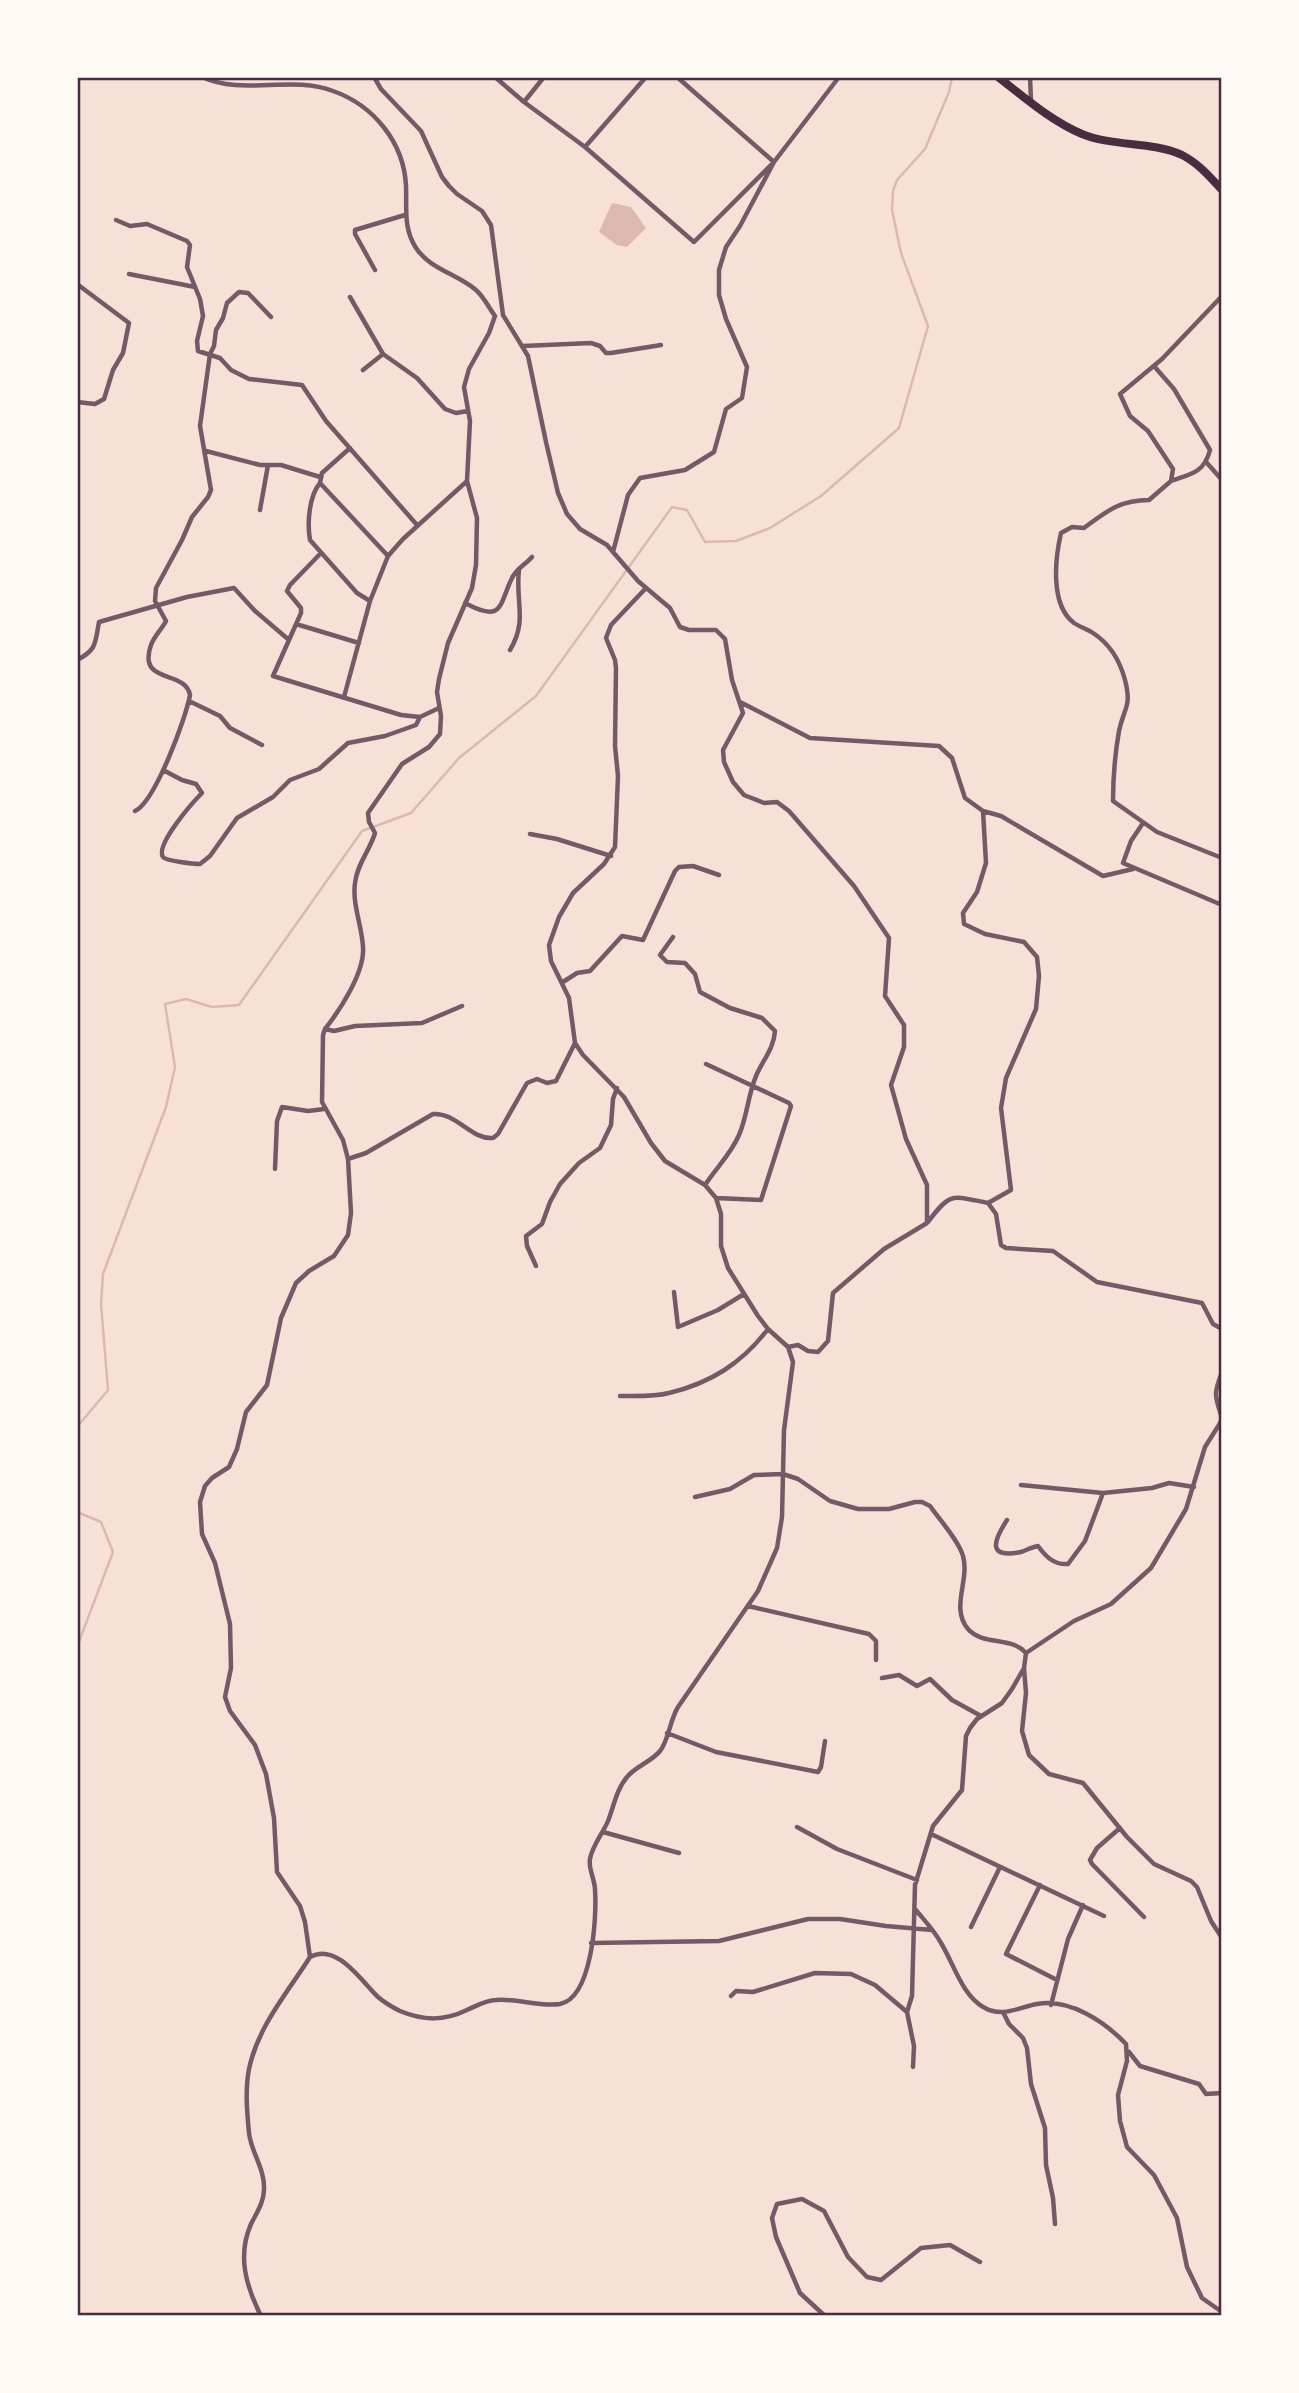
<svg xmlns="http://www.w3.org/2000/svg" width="1299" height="2393" font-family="'Asap Condensed',sans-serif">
	<rect width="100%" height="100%" fill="#f7e1d7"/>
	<path fill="#dcb8b0" d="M 612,203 L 631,207 L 646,228 L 627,247 L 617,245 L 599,232 Z"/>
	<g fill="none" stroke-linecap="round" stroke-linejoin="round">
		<path stroke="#dcb8b0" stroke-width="2.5" d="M 77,1427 L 108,1390 L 101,1304 L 103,1274 L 166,1107 L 175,1067 L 165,1004 L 186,999 L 212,1007 L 239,1005 L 362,831 L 411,813 L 459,758 L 536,696 L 672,507 L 687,510 L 705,542 L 736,541 L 770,528 L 821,496 L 899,428 L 928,326 L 901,253 L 892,210 L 893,191 L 897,180 L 925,149 L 949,92 L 952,77
			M 77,1512 L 101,1522 L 113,1552 L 77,1647"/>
		<path stroke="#755966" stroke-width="4.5" d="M 202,77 C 243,96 291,75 333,91 C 373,105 404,142 406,186 C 407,208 403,228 416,248 C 430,269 457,274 476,290 C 484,297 489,308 495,316
			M 374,77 L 381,89 L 421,131 L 442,177 L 449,186 L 457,194 L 482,211 L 491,225 L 503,315 L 528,356 L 546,442 L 558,493 L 567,514 L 580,529 L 607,545 L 638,581 L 670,608 L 680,627 L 689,630 L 716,630 L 725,639 L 732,680 L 743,713 L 723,750 L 724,762 L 733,782 L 744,795 L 764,803 L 777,802 L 789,811 L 854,886 L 889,938 L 885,996 L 904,1025 L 904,1047 L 891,1085 L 906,1139 L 927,1185 L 927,1223 L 884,1249 L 833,1293 L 828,1341 L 818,1352 L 808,1351 L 798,1345 L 788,1347
			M 495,77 L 524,102 L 585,147 L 694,242 L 774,162 L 839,77
			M 1030,77 L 1031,101
			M 524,102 L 544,77
			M 585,147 L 646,77
			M 116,220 L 130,226 L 147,224 L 187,241 L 190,245 L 187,267 L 200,299 L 203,316 L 197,341 L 198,351 L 220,358 L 231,370 L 249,379 L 302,385 L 326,421 L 417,525
			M 375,270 L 355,234 L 355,230 L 405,215
			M 129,274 L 195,287
			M 77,284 L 129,323 L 123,353 L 113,370 L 104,399 L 95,404 L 77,402
			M 1222,296 L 1162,359 L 1120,394 L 1130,416 L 1148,431 L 1173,469 L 1171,481 L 1149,500 C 1120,500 1107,511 1084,528 L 1072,527 L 1061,533 C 1055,559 1050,605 1074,623 C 1080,627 1087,629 1093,633 C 1110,644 1120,661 1125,680 C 1132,707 1124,707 1119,731 C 1115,754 1113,777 1113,801 L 1157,832 L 1222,858
			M 350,297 L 383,354 L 417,378 L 445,409 L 456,413 L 468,411
			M 523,346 L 591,343 L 600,346 L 606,353 L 611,353 L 661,345
			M 1154,366 L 1174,389 L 1210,450 C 1204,473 1191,474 1171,481
			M 363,370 L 383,354
			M 350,448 L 322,473 L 320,483 L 388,556
			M 206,451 L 260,465 L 281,465 L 320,477
			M 1207,463 L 1222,480
			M 320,483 C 309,496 307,523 310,540 L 357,593 L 370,601
			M 260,510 L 268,465
			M 613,552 L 628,495 L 640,478 L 685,470 L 714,452 L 726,409 L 742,398 L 747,367 L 726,319 L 719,295 L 719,270 L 726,247 L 740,226 L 774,162 L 677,77
			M 321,553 L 290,585 L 287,591 L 301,608 L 301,613 L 273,676 L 401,715 L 420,717 L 439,708
			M 465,603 C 504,624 499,604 512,578 C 516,569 526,564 532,557
			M 296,624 L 359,643
			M 510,650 C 528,620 515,602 519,570
			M 77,660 C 97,650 95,643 99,622 L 187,597 L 234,588 L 255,611 L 289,640
			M 344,697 L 370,601 L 388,556 L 403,539 L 466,482
			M 189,701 L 220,716 L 230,728 L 262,745
			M 740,702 L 810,738 L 939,746 L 952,758 L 965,798 L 983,811 L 986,863 L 977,892 L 963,913 L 964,924 L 985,934 L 1024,942 L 1037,957 L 1039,976 L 1036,1009 L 1006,1078 L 1001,1108 L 1011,1190 L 988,1203 C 952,1196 951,1191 928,1222
			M 163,770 L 182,780 L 196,784 L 202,793 C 193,802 155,845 163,857 C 166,861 194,864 200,864 L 210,856 L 237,818 L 273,797 L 290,780 L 319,769 L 348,743 L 385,736 L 416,725 L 420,717
			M 135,811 C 155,802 186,718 190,695 C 185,669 137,685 151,645 C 154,636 162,629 166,621 L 155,601 L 156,588 L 182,540 L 192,517 L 208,497 L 211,490 L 200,426 L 210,354 L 214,346 L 216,330 L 223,318 L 227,303 L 239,292 L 248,293 L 271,317
			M 983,811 L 1001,816 L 1103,876 L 1133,869
			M 1143,823 L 1131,841 L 1123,863 L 1222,905
			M 530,834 L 557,839 L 611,856
			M 673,937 L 660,955 L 667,962 L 685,963 L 695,974 L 700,992 L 730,1008 L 762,1018 L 775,1031 C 774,1048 763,1060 756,1076 C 748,1095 747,1117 739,1135 C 731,1154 716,1168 705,1185
			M 563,982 L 577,973 L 590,971 L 622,936 L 643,940 L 675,871 L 679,867 L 693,866 L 719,875
			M 325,1029 L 334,1031 L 355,1026 L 422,1023 L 462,1006
			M 706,1064 L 789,1103 L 791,1106 L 761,1200 L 716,1198
			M 348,1159 L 366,1153 L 433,1114 C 456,1112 471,1140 493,1138 L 498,1134 L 527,1083 L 537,1079 L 547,1083 L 556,1081 L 575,1043
			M 275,1169 L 277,1121 L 282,1107 L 308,1111 L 324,1109
			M 988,1203 L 996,1214 L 1001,1245 L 1006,1248 L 1053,1251 L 1097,1282 L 1202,1303 L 1213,1324 L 1222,1329
			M 536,1266 L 527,1246 L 526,1236 L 542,1224 L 550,1202 L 560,1184 L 579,1163 L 600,1148 L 611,1125 L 613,1099 L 617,1088
			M 674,1292 L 678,1327 L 718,1310 L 744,1294
			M 1222,1372 C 1213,1395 1215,1396 1222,1418
			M 620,1396 C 636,1396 654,1397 669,1393 C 711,1383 742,1363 768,1329
			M 1021,1485 L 1103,1493 L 1152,1488 L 1169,1483 L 1194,1487
			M 695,1497 L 730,1489 L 754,1475 L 783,1474 L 798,1479 L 830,1501 L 858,1509 L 889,1509 L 915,1502 L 922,1502 L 930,1506 C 939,1519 959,1541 963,1556 C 970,1580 950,1608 968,1629 C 983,1646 1011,1636 1026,1653
			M 1007,1520 C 994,1540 986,1559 1021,1552 C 1027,1550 1032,1547 1038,1546 C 1046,1557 1054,1565 1068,1564 L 1085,1541 L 1103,1493
			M 748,1606 L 869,1634 L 876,1641 L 876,1660
			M 1026,1653 L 1074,1621 L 1111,1604 L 1151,1568 L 1186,1509 L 1205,1447 L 1222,1420
			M 1024,1668 L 1026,1693 L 1022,1731 L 1029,1755 L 1049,1774 L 1083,1783 L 1127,1837 L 1154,1864 L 1191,1881 L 1197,1887 L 1211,1921 L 1222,1938
			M 882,1678 L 899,1675 L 917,1686 L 930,1679 L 952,1700 L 981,1716
			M 667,1733 L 716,1752 L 818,1772 L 821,1767 L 825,1741
			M 797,1827 L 837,1849 L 917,1880
			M 1120,1828 L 1097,1848 L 1090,1860 L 1092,1864 L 1144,1917
			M 603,1832 L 679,1853
			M 931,1834 L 1104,1916
			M 1040,1885 L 1006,1954 L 1057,1980
			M 915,1909 C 924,1920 934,1930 941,1943 C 954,1964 962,1996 985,2008 C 1003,2018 1019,2007 1037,2004 C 1070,1998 1105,2022 1126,2044 L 1127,2061 L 1118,2095 L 1120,2121 L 1127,2147 L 1154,2175 L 1177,2218 L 1187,2267 L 1202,2298 L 1222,2312
			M 971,1927 L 1000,1867
			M 591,1943 L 719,1941 L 808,1919 L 840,1919 L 886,1926 L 932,1930
			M 310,1957 L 305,1922 L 300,1906 L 277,1872 L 274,1818 L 266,1774 L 255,1745 L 230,1711 L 225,1697 L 231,1668 L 230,1624 L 215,1563 L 202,1534 L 200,1502 L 205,1486 L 212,1478 L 229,1467 L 237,1449 L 246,1412 L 267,1385 L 281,1318 L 296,1283 L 309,1271 L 334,1256 L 348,1235 L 351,1213 L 348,1159 L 343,1140 L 322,1102 L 323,1035 L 325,1029 C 340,1010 365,972 363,947 C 362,926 352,904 355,883 C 357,864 370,850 375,833 L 369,822 L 368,813 L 402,764 L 429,747 L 440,734 L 441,716 L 437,692 L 439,679 L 448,643 L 472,588 L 476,565 L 477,518 L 467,481 L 470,421 L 464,387 L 469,369 L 489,333 L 495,316
			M 731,1996 L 736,1991 L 753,1992 L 815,1973 L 851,1974 L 875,1985 L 907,2012 L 912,1996 L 915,1885 L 933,1826 L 962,1790 L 966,1736 L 970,1728 L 977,1719 L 1002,1703 L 1012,1689 L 1024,1668 L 1026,1653
			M 1051,2005 L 1068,1939 L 1083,1905
			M 907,2012 L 914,2046 L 913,2067
			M 1003,2012 L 1009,2024 L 1023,2038 L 1027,2048 L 1031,2084 L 1045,2128 L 1046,2165 L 1053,2198 L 1055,2224
			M 1129,2052 L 1140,2066 L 1199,2084 L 1206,2094 L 1222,2093
			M 261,2316 C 246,2286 237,2256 251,2224 C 257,2212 264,2202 264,2189 C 265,2169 251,2152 249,2133 C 247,2112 245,2090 249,2069 C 258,2026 288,1992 310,1957 C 337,1942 362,1982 378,1997 C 385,2003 392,2007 400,2011 C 424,2021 444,2021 467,2010 C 476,2006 486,2000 496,2000 C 517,1998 539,2007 560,2004 C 592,1998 597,1917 595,1890 C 595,1879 588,1869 590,1859 C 592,1846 603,1833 608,1821 C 614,1806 616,1790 627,1777 C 636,1766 651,1762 660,1751 C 668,1742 670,1720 678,1707 L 758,1591 L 777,1548 L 782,1517 L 784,1430 L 793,1362 L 788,1347 L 768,1329 L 758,1316 L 728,1268 L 721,1246 L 721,1214 L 716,1198 L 705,1185 L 665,1161 L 651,1143 L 624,1097 L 583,1055 L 575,1043 L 569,998 L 551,961 L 549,945 L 559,917 L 573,893 L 604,864 L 615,847 L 618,776 L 615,746 L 616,668 L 615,660 L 606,638 L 611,625 L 646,588
			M 825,2316 L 800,2293 L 776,2237 L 772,2218 L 777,2204 L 802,2199 L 824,2211 L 848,2257 L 867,2277 L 881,2280 L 921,2248 L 950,2245 L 980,2262"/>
		<path stroke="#4a2c40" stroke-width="8" d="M 998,77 C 1024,97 1051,121 1082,134 C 1114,147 1151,141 1182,155 C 1198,163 1210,177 1222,190"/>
	</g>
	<rect width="1299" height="2393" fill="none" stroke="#fffaf5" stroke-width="158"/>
	<rect x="79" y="79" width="1141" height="2235" fill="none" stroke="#4a2c40" stroke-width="2.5"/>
</svg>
